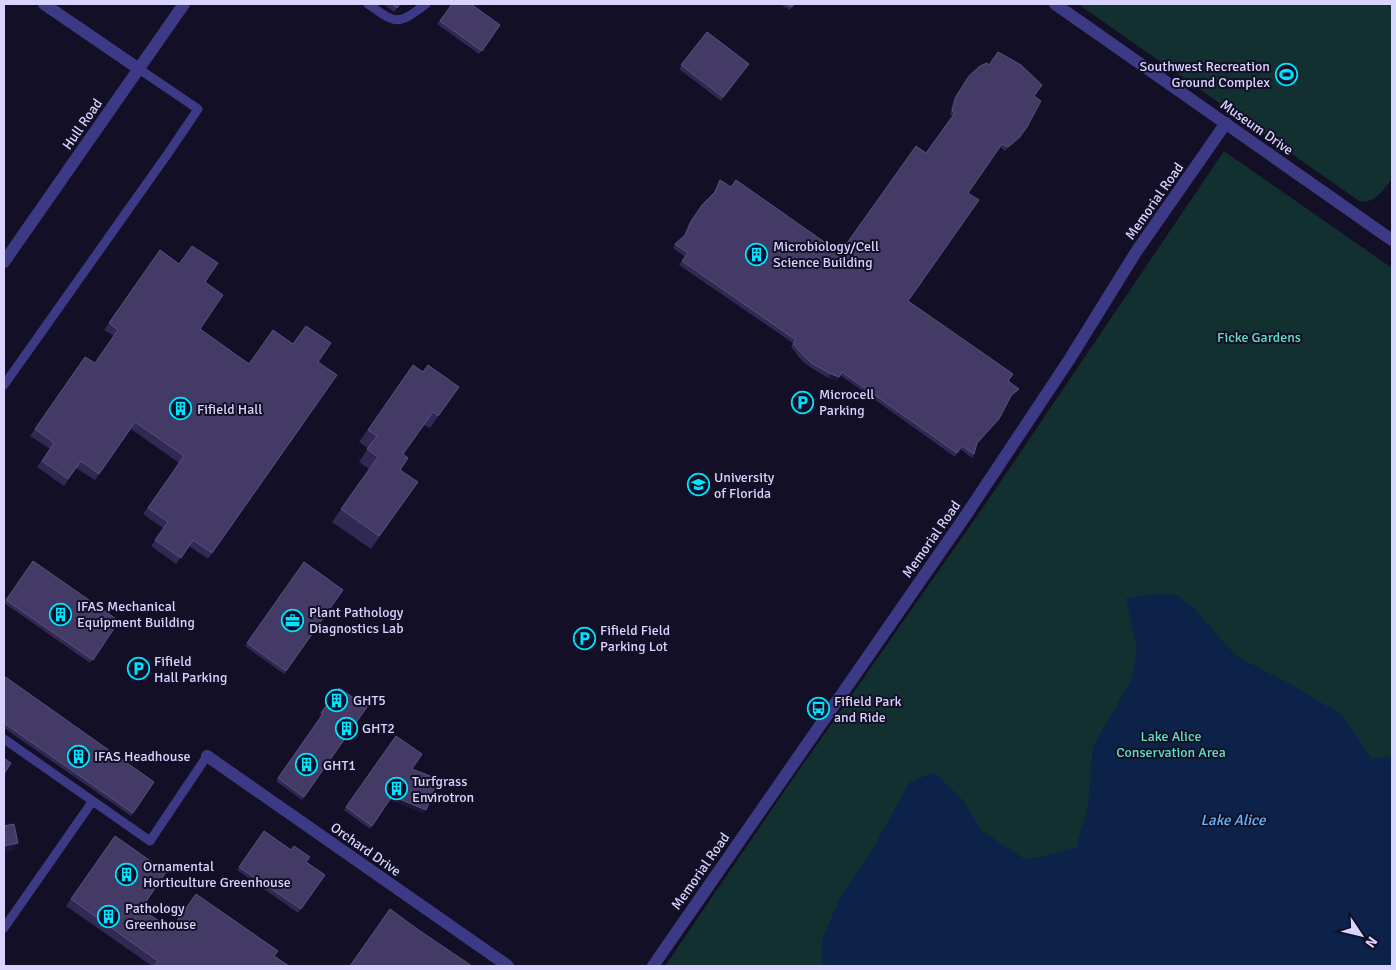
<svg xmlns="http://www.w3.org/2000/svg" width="1396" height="970" font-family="Signika,sans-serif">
	<rect width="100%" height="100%" fill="#130f26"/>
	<path fill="#12302f" d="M 1078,4 L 1392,4 L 1392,179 C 1384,189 1374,205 1359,201 Z
		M 1224,151 L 1392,268 L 1392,966 L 665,966 L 783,793 L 984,506 Z"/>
	<path fill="#0c2248" d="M 1158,594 L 1177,595 L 1193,607 L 1236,656 L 1292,685 L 1342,715 L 1372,759 L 1392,756 L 1392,966 L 821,966 L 823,938 L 840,898 L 874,847 L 909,783 L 934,772 L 962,799 L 982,831 L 1026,860 L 1076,848 L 1088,806 L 1093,746 L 1131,681 L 1137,650 L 1126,598 Z"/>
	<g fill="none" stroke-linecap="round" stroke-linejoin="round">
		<path stroke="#3d3a85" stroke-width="9" d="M 368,4 C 396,24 397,26 426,4
			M 4,385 L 169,152 L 198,109 L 139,69
			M 4,739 L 150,841 L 207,756
			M 4,928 L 92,802"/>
		<path stroke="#3d3a85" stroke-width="12" d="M 44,4 L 139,69
			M 1055,4 L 1392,240
			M 4,262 L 184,4
			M 207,756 L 508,966
			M 653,966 L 964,518 L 1069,360 L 1136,252 L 1226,123"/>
	</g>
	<path fill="#312854" d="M 383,4 L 400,4 L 394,12 Z
		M 452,4 L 500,25 L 479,54 L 437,24 Z
		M 780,4 L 794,4 L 790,10 Z
		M 707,32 L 749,64 L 721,101 L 679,69 Z
		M 969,76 L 1034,96 L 1017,140 L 1005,151 L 1000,147 L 968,193 L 908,301 L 1019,389 L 1017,392 L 1011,396 L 996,422 L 977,444 L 974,454 L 972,458 L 960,449 L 955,457 L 840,375 L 837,380 L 828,378 L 810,367 L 802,361 L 791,347 L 793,343 L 679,265 L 685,257 L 673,248 L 675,244 L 684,237 L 689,223 L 702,205 L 713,194 L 720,180 L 731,187 L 840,253 L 926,153 L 952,116 L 950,114 L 954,98 Z
		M 160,250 L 205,282 L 200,329 L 249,364 L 318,362 L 337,375 L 208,559 L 189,546 L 176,564 L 151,546 L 163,528 L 143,514 L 179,463 L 131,429 L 95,480 L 76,468 L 64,486 L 37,467 L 50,449 L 30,436 L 85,357 L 95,363 L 114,336 L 104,330 Z
		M 413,365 L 423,372 L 459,387 L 430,428 L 424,425 L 403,454 L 400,470 L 418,482 L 371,549 L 332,522 L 369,469 L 359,462 L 368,448 L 359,442 Z
		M 33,561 L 119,621 L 90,663 L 4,603 Z
		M 304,562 L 343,590 L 284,674 L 245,646 Z
		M 4,676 L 133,813 L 131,816 L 4,728 Z
		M 339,688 L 367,707 L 302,800 L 276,781 L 320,717 L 319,717 Z
		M 396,736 L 412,769 L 424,813 L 390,800 L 370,829 L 344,810 Z
		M 264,831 L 325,875 L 298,913 L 237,870 Z
		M 115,836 L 141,909 L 171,929 L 274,956 L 289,966 L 152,966 L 66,906 Z"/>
	<path fill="#1d163a" d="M 1027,127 L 1017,140 L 1005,151 L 1008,147 Z
		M 831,374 L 839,377 L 837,380 L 828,378 Z
		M 392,796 L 426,810 L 424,813 L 390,800 Z
		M 18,843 L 13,850 L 4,852 L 4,846 Z"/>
	<path fill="#433a66" stroke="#5a527e" d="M 392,4 L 400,4 L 397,8 Z
		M 452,4 L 471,4 L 500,25 L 482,51 L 440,21 Z
		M 787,4 L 794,4 L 792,7 Z
		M 707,32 L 749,64 L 723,97 L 681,65 Z
		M 998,52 L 1021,65 L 1042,85 L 1034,96 L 1041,101 L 1027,127 L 1020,137 L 1008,147 L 1002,144 L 968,193 L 979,200 L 908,301 L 1013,374 L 1008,381 L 1019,389 L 1012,394 L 999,419 L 977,443 L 974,454 L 962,446 L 957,453 L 842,372 L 839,377 L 831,374 L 813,364 L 805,357 L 793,344 L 796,340 L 682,261 L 688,253 L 675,244 L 685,235 L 692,220 L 702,205 L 715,192 L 720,180 L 731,187 L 736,180 L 840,253 L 916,146 L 926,153 L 955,113 L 952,111 L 957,95 L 969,76 L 980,66 L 987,63 L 989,65 Z
		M 192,246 L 218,263 L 205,282 L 223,295 L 200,329 L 249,364 L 273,330 L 293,344 L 306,326 L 331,343 L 318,362 L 337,375 L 212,553 L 193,540 L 181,558 L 155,540 L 168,522 L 148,508 L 184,456 L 135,422 L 99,474 L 81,461 L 68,479 L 42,461 L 54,443 L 35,429 L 85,357 L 95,363 L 118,330 L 109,323 L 160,250 L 179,264 Z
		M 413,365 L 423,372 L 428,365 L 459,387 L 438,416 L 433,412 L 403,454 L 408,458 L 400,470 L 418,482 L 379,536 L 341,509 L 378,457 L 367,449 L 377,436 L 368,430 Z
		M 33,561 L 119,621 L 93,660 L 6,600 Z
		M 304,562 L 343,590 L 286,671 L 247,643 Z
		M 4,676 L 154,782 L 133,813 L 4,723 Z
		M 339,688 L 367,707 L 304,797 L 278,778 L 323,714 L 321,713 Z
		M 396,736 L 422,754 L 412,769 L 438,779 L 426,810 L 392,796 L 372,826 L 346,807 Z
		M 4,758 L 11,763 L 4,774 Z
		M 14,824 L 18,843 L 4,846 L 4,826 Z
		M 264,831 L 291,850 L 294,846 L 310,857 L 306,862 L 325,875 L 301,909 L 239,867 Z
		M 115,836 L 166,872 L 141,909 L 171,929 L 196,894 L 278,951 L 274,956 L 289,966 L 154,966 L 158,961 L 71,899 Z
		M 390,909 L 420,931 L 472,966 L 350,966 Z"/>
	<defs>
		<symbol id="stadium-ring" viewBox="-11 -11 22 22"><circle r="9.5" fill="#130f26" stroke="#00e5ff" stroke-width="1.5"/><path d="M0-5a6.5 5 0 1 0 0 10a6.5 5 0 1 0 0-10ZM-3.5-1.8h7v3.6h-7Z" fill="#00e5ff"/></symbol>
		<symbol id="building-ring" viewBox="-11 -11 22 22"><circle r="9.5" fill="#130f26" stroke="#00e5ff" stroke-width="1.5"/><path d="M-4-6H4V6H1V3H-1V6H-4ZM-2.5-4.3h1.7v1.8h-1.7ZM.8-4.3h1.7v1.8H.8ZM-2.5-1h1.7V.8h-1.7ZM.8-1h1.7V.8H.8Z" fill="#00e5ff"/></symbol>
		<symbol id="parking-ring" viewBox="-11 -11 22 22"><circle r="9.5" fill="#130f26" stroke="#00e5ff" stroke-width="1.5"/><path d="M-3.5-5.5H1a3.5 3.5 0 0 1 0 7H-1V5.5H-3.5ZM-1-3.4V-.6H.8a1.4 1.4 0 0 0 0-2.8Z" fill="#00e5ff"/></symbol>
		<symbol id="university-ring" viewBox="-11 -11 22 22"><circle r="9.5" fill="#130f26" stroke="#00e5ff" stroke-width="1.5"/><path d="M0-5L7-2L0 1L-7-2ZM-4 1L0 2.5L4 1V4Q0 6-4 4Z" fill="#00e5ff"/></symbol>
		<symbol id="office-ring" viewBox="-11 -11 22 22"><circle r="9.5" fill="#130f26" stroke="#00e5ff" stroke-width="1.5"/><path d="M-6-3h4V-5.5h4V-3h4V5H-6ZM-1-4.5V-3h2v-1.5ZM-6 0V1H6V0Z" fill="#00e5ff"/></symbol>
		<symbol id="bus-ring" viewBox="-11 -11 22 22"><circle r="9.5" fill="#130f26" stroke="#00e5ff" stroke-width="1.5"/><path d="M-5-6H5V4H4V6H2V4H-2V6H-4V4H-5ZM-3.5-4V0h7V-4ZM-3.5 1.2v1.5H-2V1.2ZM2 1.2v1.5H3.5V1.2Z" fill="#00e5ff"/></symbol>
	</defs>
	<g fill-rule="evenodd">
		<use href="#stadium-ring" x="1274" y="62" width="25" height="25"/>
		<use href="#building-ring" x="744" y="242" width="25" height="25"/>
		<use href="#parking-ring" x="790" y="390" width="25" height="25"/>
		<use href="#building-ring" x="168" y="396" width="25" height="25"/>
		<use href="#university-ring" x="686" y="472" width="25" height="25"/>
		<use href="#building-ring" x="48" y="602" width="25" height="25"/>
		<use href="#office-ring" x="280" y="608" width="25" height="25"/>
		<use href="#parking-ring" x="572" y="626" width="25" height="25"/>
		<use href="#parking-ring" x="126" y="656" width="25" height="25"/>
		<use href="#building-ring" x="324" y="688" width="25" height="25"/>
		<use href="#bus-ring" x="806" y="696" width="25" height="25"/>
		<use href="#building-ring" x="334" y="716" width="25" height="25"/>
		<use href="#building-ring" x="66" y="744" width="25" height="25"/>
		<use href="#building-ring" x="294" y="752" width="25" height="25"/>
		<use href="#building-ring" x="384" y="776" width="25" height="25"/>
		<use href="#building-ring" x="114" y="862" width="25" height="25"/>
		<use href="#building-ring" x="96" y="904" width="25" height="25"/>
	</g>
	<g text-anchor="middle" stroke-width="4" stroke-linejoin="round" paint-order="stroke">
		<g font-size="14" fill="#d9d4ff" stroke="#130f26" text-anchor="start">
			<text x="1270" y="71" text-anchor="end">Southwest Recreation<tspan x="1270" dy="16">Ground Complex</tspan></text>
			<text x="773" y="251">Microbiology/Cell<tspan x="773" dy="16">Science Building</tspan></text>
			<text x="819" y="399">Microcell<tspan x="819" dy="16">Parking</tspan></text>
			<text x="197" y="414">Fifield Hall</text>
			<text x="714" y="482">University<tspan x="714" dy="16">of Florida</tspan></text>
			<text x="77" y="611">IFAS Mechanical<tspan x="77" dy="16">Equipment Building</tspan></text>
			<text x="309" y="617">Plant Pathology<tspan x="309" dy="16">Diagnostics Lab</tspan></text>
			<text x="600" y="635">Fifield Field<tspan x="600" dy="16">Parking Lot</tspan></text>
			<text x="154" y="666">Fifield<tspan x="154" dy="16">Hall Parking</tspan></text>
			<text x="353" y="705">GHT5</text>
			<text x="834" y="706">Fifield Park<tspan x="834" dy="16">and Ride</tspan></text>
			<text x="362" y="733">GHT2</text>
			<text x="94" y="761">IFAS Headhouse</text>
			<text x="323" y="770">GHT1</text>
			<text x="412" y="786">Turfgrass<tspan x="412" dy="16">Envirotron</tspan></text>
			<text x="143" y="871">Ornamental<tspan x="143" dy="16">Horticulture Greenhouse</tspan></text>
			<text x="125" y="913">Pathology<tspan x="125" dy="16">Greenhouse</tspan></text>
		</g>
		<g font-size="14" fill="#d9d4ff" stroke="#130f26">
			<text transform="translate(82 124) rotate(-55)" y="5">Hull Road</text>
			<text transform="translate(1257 127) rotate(35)" y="5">Museum Drive</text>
			<text transform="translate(1154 201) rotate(-55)" y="5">Memorial Road</text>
			<text transform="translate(931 539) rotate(-55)" y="5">Memorial Road</text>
			<text transform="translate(366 849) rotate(35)" y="5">Orchard Drive</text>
			<text transform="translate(700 871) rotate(-55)" y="5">Memorial Road</text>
		</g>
		<g font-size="14" fill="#5fe0c0" stroke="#130f26">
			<text x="1259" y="342">Ficke Gardens</text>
			<text x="1171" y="741">Lake Alice<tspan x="1171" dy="16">Conservation Area</tspan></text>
		</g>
		<g font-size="15" font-style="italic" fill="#62b6ff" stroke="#130f26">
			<text x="1233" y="825">Lake Alice</text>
		</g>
	</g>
	<rect width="1396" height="970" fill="none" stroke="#d9d4ff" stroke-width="10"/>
	<g transform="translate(1361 935) rotate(125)" stroke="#130f26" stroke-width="4" paint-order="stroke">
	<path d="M0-4L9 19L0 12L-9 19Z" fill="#d9d4ff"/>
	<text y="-8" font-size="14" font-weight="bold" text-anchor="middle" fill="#d9d4ff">N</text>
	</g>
</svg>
